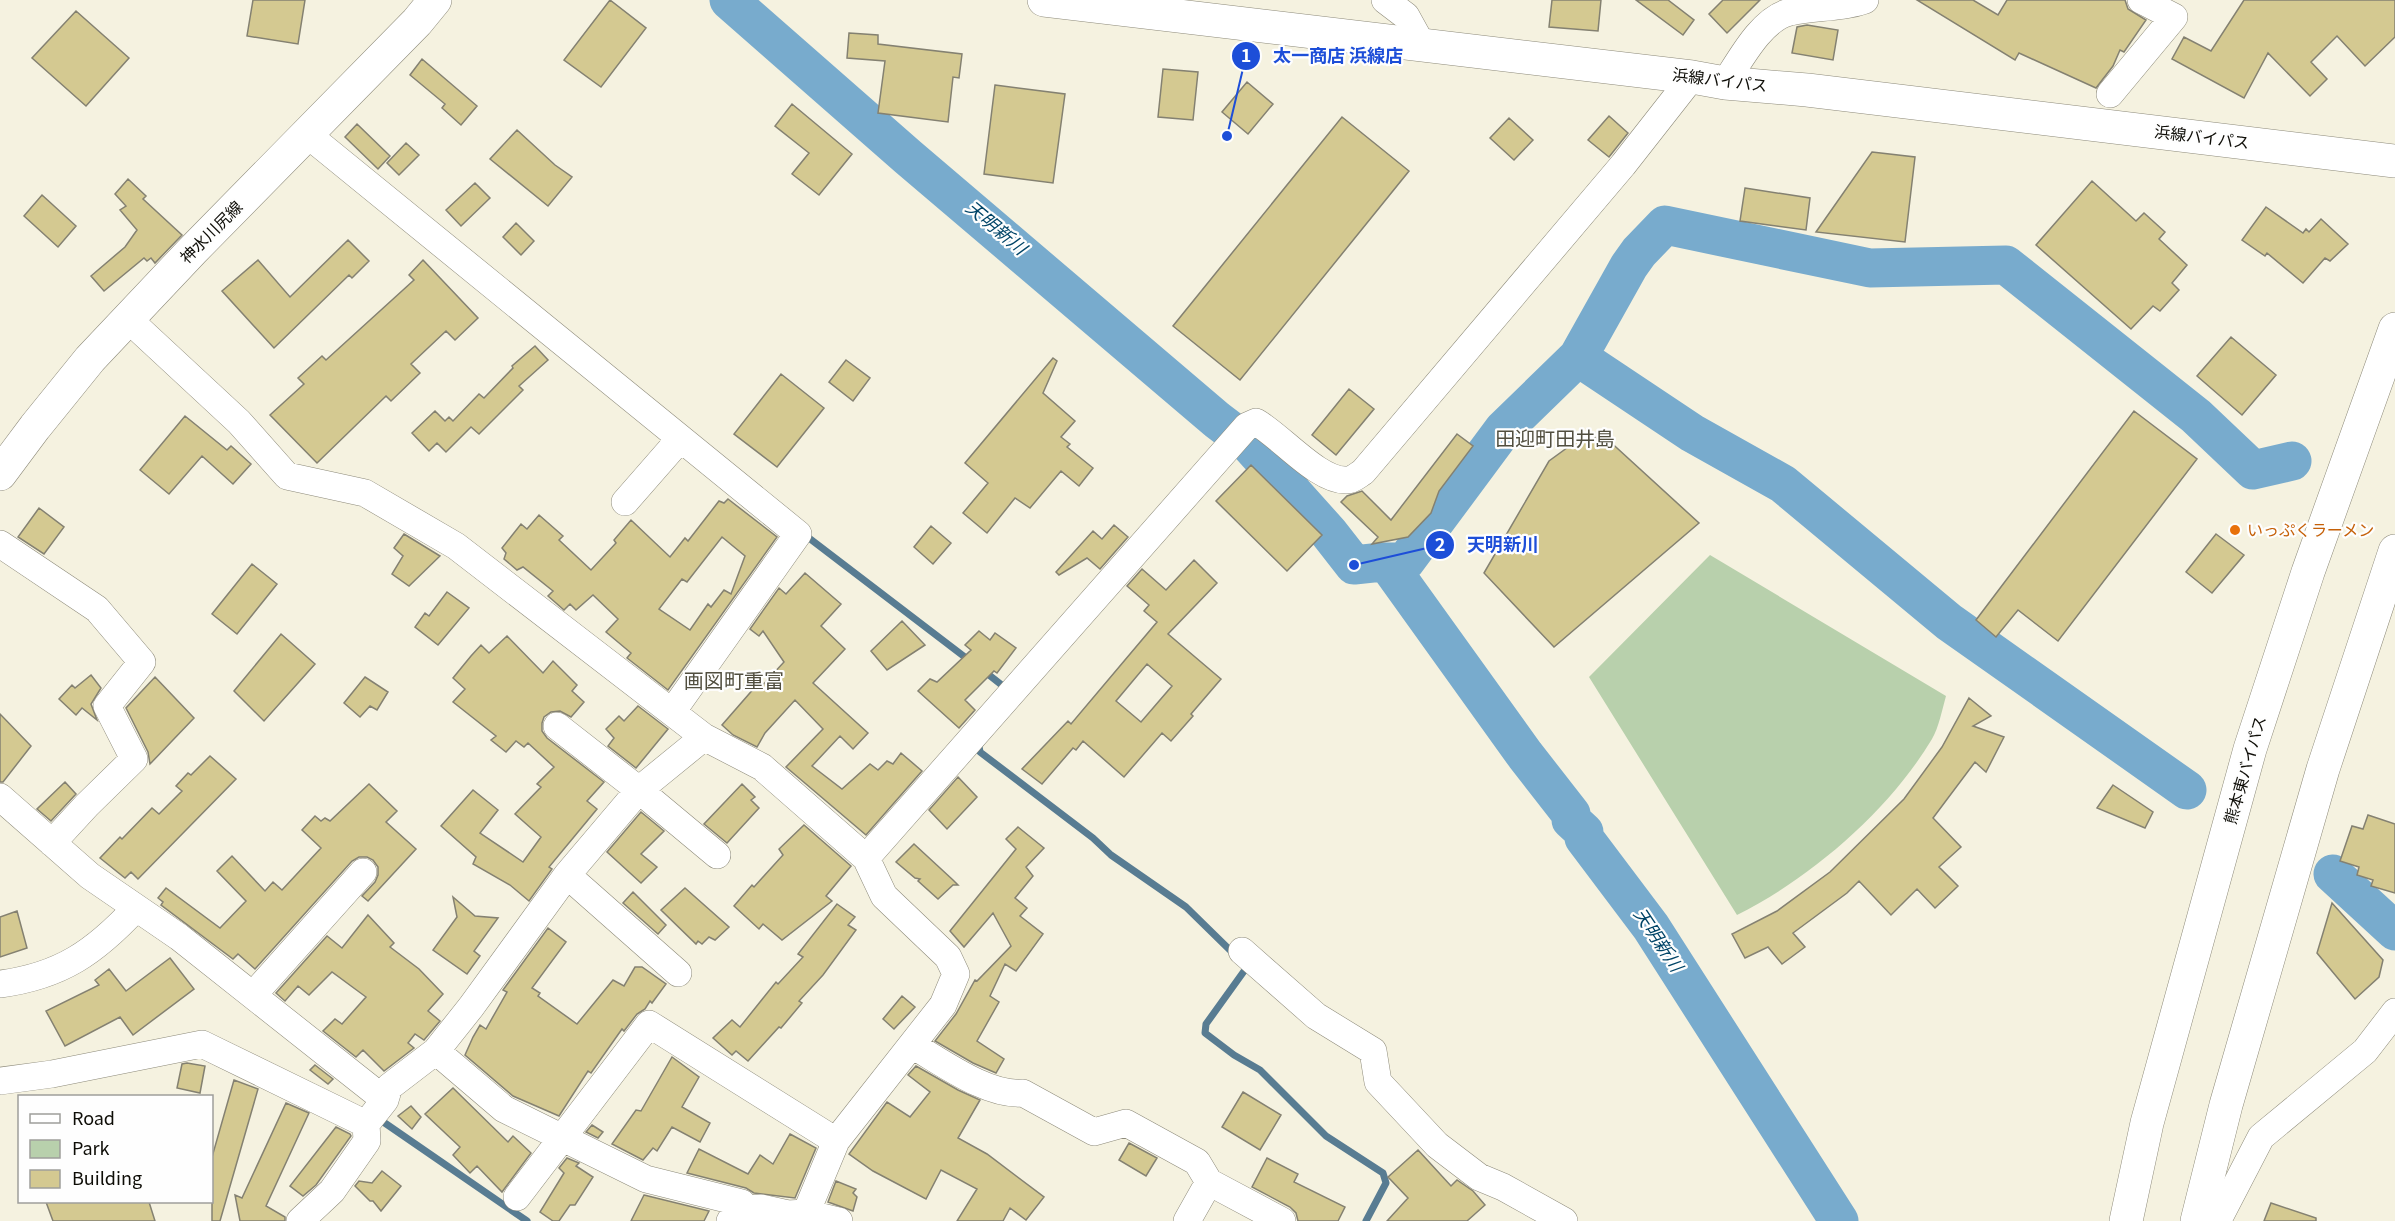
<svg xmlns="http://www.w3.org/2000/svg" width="2395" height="1221" font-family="Georgia,'Noto Sans JP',serif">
	<rect width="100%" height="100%" fill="#f5f2e0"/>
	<path fill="#b8d0ac" d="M 1710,555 L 1946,696 C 1942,710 1939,727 1932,739 C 1889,811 1811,878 1737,915 L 1589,677 Z"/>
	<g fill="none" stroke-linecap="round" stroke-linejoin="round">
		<path stroke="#587c92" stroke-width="7" d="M 1239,453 L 1250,445
			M 805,535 L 970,661
			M 984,671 L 1008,690
			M 981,743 L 979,746 L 980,752 L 1093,838 L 1111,855 L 1186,907 L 1235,955
			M 1245,965 L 1247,967 L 1206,1024 L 1205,1033 L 1234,1055 L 1260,1070 L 1326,1136 L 1383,1173 L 1386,1183 L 1366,1221
			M 379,1119 L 527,1221"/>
		<path stroke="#78abcd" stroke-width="39" d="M 729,0 L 908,157 L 1217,420 L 1250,445 L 1329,533 L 1354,565 L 1382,562 L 1390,567 L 1525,755 L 1571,814 L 1571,820 L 1584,832 L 1584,838 L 1651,927 L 1839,1221
			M 1578,357 L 1692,433 L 1783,484 L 1949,622 L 2187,790
			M 1382,562 L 1405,562 L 1503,430 L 1578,357 L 1629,266 L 1639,252 L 1665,225 L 1870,268 L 2006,265 L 2196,416 L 2253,470 L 2292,461
			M 2333,874 L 2395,931"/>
	</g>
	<path fill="#d4c991" stroke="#848171" stroke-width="1.5" fill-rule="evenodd" d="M 253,0 L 305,0 L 298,44 L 247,36 Z
		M 610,0 L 646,28 L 601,87 L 564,60 Z
		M 1552,0 L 1601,0 L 1598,31 L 1549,27 Z
		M 1636,0 L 1668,0 L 1694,20 L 1683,35 Z
		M 1723,0 L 1760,0 L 1727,33 L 1709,14 Z
		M 1917,0 L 1973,0 L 1998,15 L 2007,0 L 2125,0 L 2128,9 L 2146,20 L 2124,52 L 2120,50 L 2113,66 L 2096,88 L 2019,53 L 2015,60 Z
		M 2244,0 L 2395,0 L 2395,37 L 2365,66 L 2337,36 L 2311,62 L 2327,79 L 2310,96 L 2268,53 L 2244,98 L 2172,59 L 2184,37 L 2211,51 Z
		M 76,11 L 129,58 L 86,106 L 32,58 Z
		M 1807,25 L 1838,30 L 1833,60 L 1792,53 L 1797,27 Z
		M 849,33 L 878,35 L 878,44 L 962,54 L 959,78 L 953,77 L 948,122 L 878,113 L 885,61 L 847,58 Z
		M 422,59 L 477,106 L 461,125 L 442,108 L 445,104 L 410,75 Z
		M 1163,69 L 1198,72 L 1193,120 L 1158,117 Z
		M 1247,82 L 1273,104 L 1248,134 L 1222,112 Z
		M 995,85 L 1065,94 L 1053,183 L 984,174 Z
		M 792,104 L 852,154 L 819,195 L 792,174 L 809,153 L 775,126 Z
		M 1609,116 L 1628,133 L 1609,157 L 1588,140 Z
		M 1342,117 L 1409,171 L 1240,380 L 1173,326 Z
		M 1509,118 L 1533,140 L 1514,160 L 1490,138 Z
		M 357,124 L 390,156 L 378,169 L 345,137 Z
		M 517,130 L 555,165 L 572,177 L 548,206 L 490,159 Z
		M 406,143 L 419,155 L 399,175 L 387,163 Z
		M 1872,152 L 1915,157 L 1905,242 L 1816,232 Z
		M 128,179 L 146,196 L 143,199 L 182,235 L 155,263 L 151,258 L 147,261 L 144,258 L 104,291 L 91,276 L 125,247 L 137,230 L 120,210 L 126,206 L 115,194 Z
		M 2092,181 L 2136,221 L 2144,213 L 2165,232 L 2159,239 L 2187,265 L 2172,283 L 2179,290 L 2160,311 L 2153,306 L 2131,329 L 2036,245 Z
		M 475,183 L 490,198 L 461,226 L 446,210 Z
		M 1745,188 L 1810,198 L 1806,230 L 1740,221 Z
		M 42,195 L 76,226 L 58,247 L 24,216 Z
		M 2266,207 L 2303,233 L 2306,229 L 2309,232 L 2321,219 L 2348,244 L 2330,261 L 2325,258 L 2303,283 L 2267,253 L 2265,256 L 2242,240 Z
		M 516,223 L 534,241 L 521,255 L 503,237 Z
		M 348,240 L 369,261 L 352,278 L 349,275 L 274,348 L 222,291 L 258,260 L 290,297 Z
		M 423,260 L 478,318 L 455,340 L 446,331 L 411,364 L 420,373 L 391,401 L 386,396 L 317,463 L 270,415 L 304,384 L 298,378 L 322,356 L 326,360 L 414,280 L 409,275 Z
		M 2231,337 L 2276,375 L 2242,415 L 2197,376 Z
		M 535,346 L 548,360 L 519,386 L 523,390 L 479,434 L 471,427 L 446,452 L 437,443 L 429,451 L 412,433 L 435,411 L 445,421 L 449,417 L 453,421 L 479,394 L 484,398 L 513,368 L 512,366 Z
		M 1053,358 L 1057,361 L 1043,393 L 1075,421 L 1061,437 L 1070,444 L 1067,447 L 1093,468 L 1079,486 L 1061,471 L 1030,508 L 1015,498 L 987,533 L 963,513 L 988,483 L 965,463 Z
		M 846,360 L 870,378 L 853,401 L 829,382 Z
		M 781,374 L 824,408 L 777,467 L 734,434 Z
		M 1349,389 L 1374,409 L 1336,455 L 1312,435 Z
		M 2134,411 L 2197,459 L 2058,641 L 2018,610 L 1996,637 L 1976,620 Z
		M 185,416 L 227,450 L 231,446 L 251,464 L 233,484 L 202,456 L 169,494 L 140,470 Z
		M 1457,434 L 1473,446 L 1439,491 L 1431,513 L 1408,537 L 1372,544 L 1378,537 L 1341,502 L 1347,496 L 1362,491 L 1391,520 Z
		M 1582,437 L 1606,438 L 1699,523 L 1554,647 L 1484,573 L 1549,461 Z
		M 1251,465 L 1322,535 L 1287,571 L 1216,501 Z
		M 728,499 L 777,537 L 668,690 L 627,658 L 631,653 L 606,632 L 618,619 L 593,595 L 576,610 L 570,604 L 564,610 L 548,596 L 553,591 L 523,567 L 517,570 L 504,559 L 506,553 L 502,548 L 521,524 L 527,529 L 539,515 L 563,536 L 559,540 L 591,570 L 616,543 L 614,540 L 631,520 L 670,557 L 685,538 L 688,541 L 719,501 L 724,503 ZM 722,537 L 745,556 L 731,594 L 724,590 L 711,607 L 708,604 L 690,630 L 659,609 L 682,579 L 687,582 Z
		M 39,508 L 64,527 L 44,554 L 18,537 Z
		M 1114,525 L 1128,537 L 1100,569 L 1087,558 L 1059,575 L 1056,572 L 1093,531 L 1102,539 Z
		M 931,526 L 951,543 L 933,564 L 914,547 Z
		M 404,534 L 440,556 L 409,586 L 392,574 L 403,556 L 394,548 Z
		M 2216,534 L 2244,555 L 2212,593 L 2186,572 Z
		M 1194,560 L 1217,583 L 1168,634 L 1221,679 L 1191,714 L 1193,716 L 1171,741 L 1162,733 L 1124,777 L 1083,741 L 1076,750 L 1073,748 L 1042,784 L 1022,769 L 1068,721 L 1071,724 L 1157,622 L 1144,611 L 1149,605 L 1127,586 L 1142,569 L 1166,590 ZM 1147,664 L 1172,686 L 1141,722 L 1116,701 Z
		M 252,564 L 277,584 L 237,634 L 212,614 Z
		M 805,573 L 841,604 L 821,626 L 845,649 L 813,683 L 868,733 L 853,749 L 840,736 L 812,766 L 842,789 L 870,764 L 878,770 L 887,761 L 893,764 L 901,753 L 922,771 L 866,835 L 786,767 L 823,729 L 795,700 L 765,733 L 757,747 L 733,735 L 722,725 L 756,686 L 760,688 L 784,662 L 763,631 L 759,636 L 750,629 L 779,588 L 786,594 Z
		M 447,592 L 469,608 L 438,645 L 415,627 L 425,613 L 429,616 Z
		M 902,621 L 925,645 L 887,670 L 871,651 Z
		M 979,631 L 990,640 L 995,633 L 1016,648 L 997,673 L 994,671 L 965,700 L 975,710 L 959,728 L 918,691 L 930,679 L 937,682 L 971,650 L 965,645 Z
		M 281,634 L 315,664 L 264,721 L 234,691 Z
		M 507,636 L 543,673 L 553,661 L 577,685 L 572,691 L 584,702 L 571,717 L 560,711 L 551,712 L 544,717 L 542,723 L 542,731 L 547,738 L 604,782 L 587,801 L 597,809 L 549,867 L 552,869 L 529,901 L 510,885 L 473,864 L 476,857 L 441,826 L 473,790 L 498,810 L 480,833 L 523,862 L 541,837 L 515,814 L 541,787 L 537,784 L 554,767 L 528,743 L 524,747 L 516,741 L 506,752 L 491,740 L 496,736 L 453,702 L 465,689 L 453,678 L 471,656 L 481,645 L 489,653 Z
		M 91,675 L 101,688 L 91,704 L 97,720 L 82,708 L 76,715 L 59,699 L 72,685 L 75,688 Z
		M 155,677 L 194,718 L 150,764 L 148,752 L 126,708 Z
		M 365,677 L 388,692 L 377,710 L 370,706 L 360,717 L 344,703 Z
		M 1969,698 L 1991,716 L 1973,726 L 2004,737 L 1986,772 L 1975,762 L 1933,818 L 1961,847 L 1939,867 L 1958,886 L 1935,908 L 1917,889 L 1891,915 L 1859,881 L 1847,893 L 1793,933 L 1805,947 L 1782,964 L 1768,947 L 1745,958 L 1732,934 L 1777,911 L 1830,872 L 1904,799 L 1942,747 Z
		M 638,706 L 668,729 L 636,768 L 608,746 L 614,738 L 606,729 L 619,716 L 624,721 Z
		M 0,714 L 31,746 L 3,782 L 0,782 Z
		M 210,756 L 236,779 L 138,879 L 131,872 L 125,878 L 100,858 L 120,837 L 122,839 L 152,808 L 159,814 L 182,791 L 176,786 L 188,773 L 191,775 Z
		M 958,777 L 977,797 L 947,829 L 929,810 Z
		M 65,782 L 76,794 L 51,821 L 37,809 Z
		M 369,784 L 397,811 L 386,822 L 416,849 L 368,901 L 362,896 L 375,882 L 378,875 L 378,867 L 373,860 L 367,857 L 359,857 L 352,861 L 255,969 L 238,954 L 233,959 L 161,905 L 163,902 L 158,898 L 166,888 L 220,928 L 246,901 L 217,871 L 232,856 L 265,891 L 273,882 L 282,890 L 321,848 L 302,830 L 315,816 L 321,821 L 325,818 L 330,821 Z
		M 742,784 L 755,797 L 751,800 L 759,808 L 727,843 L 704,824 Z
		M 2113,785 L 2153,812 L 2145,828 L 2097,808 Z
		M 641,812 L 664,831 L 641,854 L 657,867 L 641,883 L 607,852 Z
		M 2368,815 L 2395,824 L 2395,893 L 2371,886 L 2373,880 L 2357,875 L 2359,867 L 2340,861 L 2352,826 L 2363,829 Z
		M 804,825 L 851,866 L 826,896 L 832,901 L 782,940 L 763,924 L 759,929 L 734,906 L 752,885 L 754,887 L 783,855 L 779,849 Z
		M 1018,827 L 1044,848 L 1026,867 L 1033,876 L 1015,898 L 1027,908 L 1020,916 L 1043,934 L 1016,971 L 1005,964 L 990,996 L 999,1002 L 977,1041 L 1004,1059 L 996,1073 L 973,1063 L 935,1041 L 956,1014 L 975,980 L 977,981 L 1011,946 L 993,913 L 964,947 L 950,931 L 1016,849 L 1006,839 Z
		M 914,844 L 953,880 L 958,885 L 953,885 L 938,899 L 918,881 L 920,879 L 915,878 L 896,862 Z
		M 685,888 L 729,927 L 715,940 L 709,937 L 702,944 L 698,941 L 696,944 L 661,910 Z
		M 633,892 L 666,925 L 658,934 L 623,903 Z
		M 453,897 L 475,916 L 498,918 L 474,951 L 480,956 L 467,974 L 433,950 L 457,917 Z
		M 2332,903 L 2383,960 L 2379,977 L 2355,999 L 2317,953 Z
		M 837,904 L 855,917 L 848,925 L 856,930 L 823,975 L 799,1001 L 802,1003 L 781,1028 L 779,1027 L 748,1061 L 736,1051 L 732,1055 L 713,1038 L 732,1020 L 740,1027 L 776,982 L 778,984 L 803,957 L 798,954 Z
		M 17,911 L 27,948 L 0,957 L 0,917 Z
		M 368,915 L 394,943 L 390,947 L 419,969 L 443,994 L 428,1011 L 440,1021 L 424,1040 L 415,1034 L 408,1043 L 414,1048 L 384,1071 L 363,1050 L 356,1057 L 323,1031 L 335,1019 L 342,1024 L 366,997 L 332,972 L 309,995 L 298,986 L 285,1001 L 276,993 L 327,936 L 342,948 Z
		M 548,928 L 566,942 L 532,988 L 540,993 L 538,996 L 577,1024 L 613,980 L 624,986 L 635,967 L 642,967 L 666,984 L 652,1003 L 650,1001 L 645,1009 L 637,1014 L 624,1031 L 622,1029 L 591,1073 L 588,1071 L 559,1116 L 513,1096 L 465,1055 L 473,1037 L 480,1025 L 486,1029 L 507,992 L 503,990 Z
		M 170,958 L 194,989 L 133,1035 L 120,1017 L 65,1046 L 46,1011 L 99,985 L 95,980 L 109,969 L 126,991 Z
		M 902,996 L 915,1007 L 894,1029 L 883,1019 Z
		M 672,1057 L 699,1077 L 682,1107 L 710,1123 L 700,1142 L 672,1127 L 657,1151 L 653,1148 L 643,1160 L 612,1144 L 636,1110 L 641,1111 Z
		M 187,1063 L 205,1066 L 200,1093 L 177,1088 L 182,1064 Z
		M 315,1065 L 333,1079 L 328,1084 L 310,1070 Z
		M 916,1066 L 958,1090 L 980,1100 L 958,1138 L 987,1154 L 1044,1197 L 1026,1220 L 1010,1208 L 1003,1221 L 957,1221 L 977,1189 L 941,1170 L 926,1199 L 873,1171 L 849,1154 L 887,1102 L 910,1117 L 930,1092 L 908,1075 Z
		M 234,1080 L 258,1089 L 220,1221 L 212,1221 L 212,1157 Z
		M 453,1088 L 508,1142 L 513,1136 L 531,1153 L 502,1192 L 477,1166 L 470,1173 L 453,1155 L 460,1147 L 425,1114 Z
		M 1243,1092 L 1281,1115 L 1260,1150 L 1222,1127 Z
		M 286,1103 L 309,1113 L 266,1206 L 285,1217 L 285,1221 L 240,1221 L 235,1195 L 242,1198 Z
		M 411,1106 L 421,1117 L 412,1129 L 398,1116 Z
		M 592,1125 L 603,1132 L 598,1138 L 586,1132 Z
		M 336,1127 L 350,1134 L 351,1136 L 316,1185 L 303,1196 L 290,1186 Z
		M 790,1134 L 816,1148 L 795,1198 L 754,1193 L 746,1188 L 687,1173 L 699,1149 L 748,1174 L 760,1155 L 773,1164 Z
		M 1129,1143 L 1157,1158 L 1146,1176 L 1119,1160 Z
		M 1418,1150 L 1451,1186 L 1457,1180 L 1473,1191 L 1485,1205 L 1467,1221 L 1387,1221 L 1408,1198 L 1388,1177 Z
		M 567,1158 L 579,1163 L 576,1166 L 593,1177 L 575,1205 L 570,1205 L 559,1221 L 553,1221 L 540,1212 L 564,1173 L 559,1168 Z
		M 1267,1158 L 1298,1174 L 1294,1182 L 1345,1207 L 1338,1221 L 1298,1221 L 1296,1213 L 1290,1207 L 1252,1187 Z
		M 382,1171 L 401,1186 L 381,1211 L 373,1201 L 370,1201 L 355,1186 L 359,1181 L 372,1183 Z
		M 836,1181 L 856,1189 L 853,1193 L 857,1197 L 853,1211 L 828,1202 Z
		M 644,1195 L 709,1211 L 704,1221 L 631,1221 Z
		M 46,1202 L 149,1202 L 155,1221 L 53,1221 Z
		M 2271,1203 L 2316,1218 L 2316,1221 L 2264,1221 Z"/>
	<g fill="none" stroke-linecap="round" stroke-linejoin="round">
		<defs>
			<path id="minor" d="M 1385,0 L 1406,16 L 1422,45
				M 1725,83 C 1740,60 1762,18 1790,12 C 1815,6 1840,9 1865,0
				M 2110,94 L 2174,17 L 2141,0
				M 308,135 L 798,534 L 672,712
				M 128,319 L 239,422 L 287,476 L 365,493 L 456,546 L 704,737
				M 625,502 L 680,439
				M 0,544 L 97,609 L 142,662 L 107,706 L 134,759 L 87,805 L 52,843
				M 557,726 L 639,790 L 717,855
				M 0,797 L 90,876 L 179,937 L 385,1100
				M 567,875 L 678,973
				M 1242,951 L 1316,1016 L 1373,1051 L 1378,1082 L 1437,1145 L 1479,1177 L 1503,1187 L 1564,1221
				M 0,984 C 61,976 95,952 136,908
				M 253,995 L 363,872
				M 912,1045 C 942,1062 987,1096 1023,1093 L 1094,1132 L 1126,1123 L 1197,1162 L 1209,1182
				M 436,1051 L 504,1109 L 646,1179 L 742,1203 L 730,1221
				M 0,1081 L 52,1074 L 202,1044 L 366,1124
				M 517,1197 L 649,1024 L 836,1141
				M 737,1210 L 761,1208 L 788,1214 L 806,1213 L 839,1221
				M 806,1213 L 836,1141 L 943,1005 L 956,974 L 948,957 L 884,896 L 866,858 L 1247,426 L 1256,422 C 1281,436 1319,482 1347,480 C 1353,480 1358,475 1363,472 L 1623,165 L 1692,77
				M 2220,1216 L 2261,1137 L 2365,1051 L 2395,1012
				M 300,1221 L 332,1191 L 367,1141 L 366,1124 L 385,1100 L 389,1087 L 436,1051 L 471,1007 L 567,875 L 639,790 L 704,737 L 762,767 L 866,858
				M 1187,1221 L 1209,1182 L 1282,1221"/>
			<path id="major" d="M 0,474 L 35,427 L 90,359 L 193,250 L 417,22 L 435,0"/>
			<path id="highway" d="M 1044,0 L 1692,77 L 1725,83 L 1807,90 L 2395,161
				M 2126,1221 L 2147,1123 L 2250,749 L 2308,572 L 2395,329
				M 2197,1221 L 2226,1105 L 2323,769 L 2395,551"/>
		</defs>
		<use href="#minor" stroke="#8d8a7a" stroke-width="28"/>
		<use href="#major" stroke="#8d8a7a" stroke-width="34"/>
		<use href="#highway" stroke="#8d8a7a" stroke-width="34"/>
		<use href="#minor" stroke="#fff" stroke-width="27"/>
		<use href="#major" stroke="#fff" stroke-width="33"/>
		<use href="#highway" stroke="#fff" stroke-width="33"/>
	</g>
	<circle fill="#e8710a" stroke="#fefefe" stroke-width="2" cx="2235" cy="530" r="6"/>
	<g text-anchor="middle" stroke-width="4.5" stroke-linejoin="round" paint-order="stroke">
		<g font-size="16" fill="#0e0d07" stroke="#fefefe">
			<text transform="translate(1720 80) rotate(7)" y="6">浜線バイパス</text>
			<text transform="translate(2202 137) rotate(7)" y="6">浜線バイパス</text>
			<text transform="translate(211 232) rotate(-45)" y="6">神水川尻線</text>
			<text transform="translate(2245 770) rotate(-74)" y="6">熊本東バイパス</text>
		</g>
		<g font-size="16" fill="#c56008" stroke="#fefefe" text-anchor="start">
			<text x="2247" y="536">いっぷくラーメン</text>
		</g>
		<g font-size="18" font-style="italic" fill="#004467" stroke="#fefefe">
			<text transform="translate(996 228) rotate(40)" y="6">天明新川</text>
			<text transform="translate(1658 940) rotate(56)" y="6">天明新川</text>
		</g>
		<g font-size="20" fill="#514e3f" stroke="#fefefe">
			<text x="1555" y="446">田迎町田井島</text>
			<text x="734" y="688">画図町重富</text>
		</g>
	</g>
	<path fill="none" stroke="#1d4ed8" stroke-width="2" d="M1227 136L1246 56M1354 565L1440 545"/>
	<g fill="#1d4ed8" stroke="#fefefe" stroke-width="2">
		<circle cx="1227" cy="136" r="6"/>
		<circle cx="1354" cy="565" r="6"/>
		<circle cx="1246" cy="56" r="15"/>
		<circle cx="1440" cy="545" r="15"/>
	</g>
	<g font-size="18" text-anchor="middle" font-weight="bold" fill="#fff">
		<text x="1246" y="62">1</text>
		<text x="1440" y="551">2</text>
	</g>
	<g font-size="18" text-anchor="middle" font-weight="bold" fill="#1d4ed8" stroke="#fefefe" stroke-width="4.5" stroke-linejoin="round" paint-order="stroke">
		<text x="1338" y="62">太一商店 浜線店</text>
		<text x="1503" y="551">天明新川</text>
	</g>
	<rect x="18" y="1095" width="195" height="108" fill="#fefefe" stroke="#9e9e9b" stroke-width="1.5"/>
	<rect x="30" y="1114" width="30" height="9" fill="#ffffff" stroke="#9e9e9b" stroke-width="1.5"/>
	<text x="72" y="1125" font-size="18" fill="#0e0d07">Road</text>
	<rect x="30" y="1140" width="30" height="18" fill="#b8d0ac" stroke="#9e9e9b" stroke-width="1.5"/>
	<text x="72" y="1155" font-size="18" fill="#0e0d07">Park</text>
	<rect x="30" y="1170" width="30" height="18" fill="#d4c991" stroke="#9e9e9b" stroke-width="1.5"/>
	<text x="72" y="1185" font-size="18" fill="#0e0d07">Building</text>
</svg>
